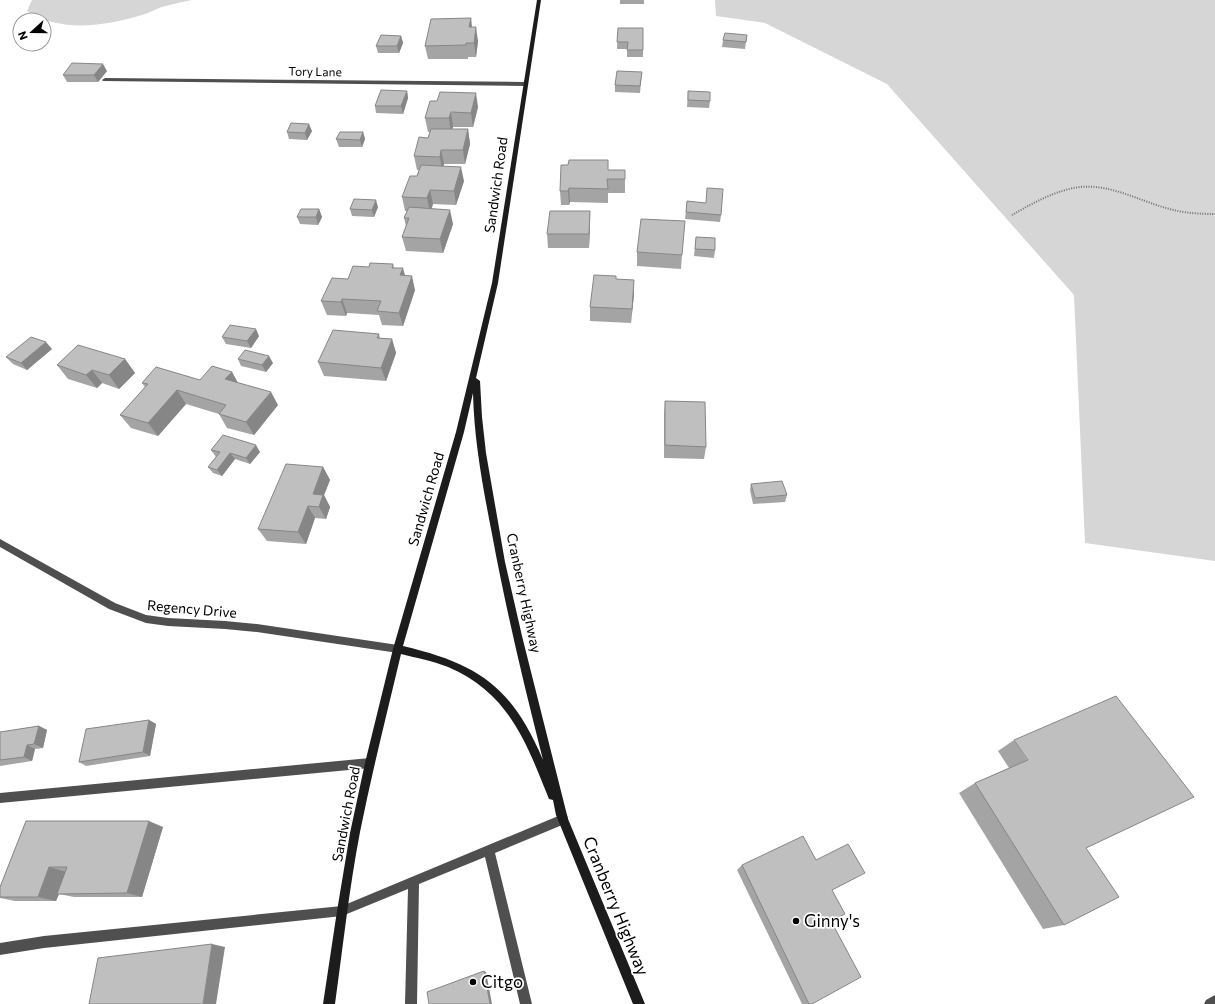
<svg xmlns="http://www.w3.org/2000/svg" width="1215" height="1004" font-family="Commissioner,sans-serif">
	<rect width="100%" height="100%" fill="#fff"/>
	<path fill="#d6d6d6" d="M 32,0 L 192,0 C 182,2 172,4 162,7 C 156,9 149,13 142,15 C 106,26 61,33 27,11 Z
		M 715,0 L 1215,0 L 1215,561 L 1085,543 L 1074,295 L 887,84 L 765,23 L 716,16 Z"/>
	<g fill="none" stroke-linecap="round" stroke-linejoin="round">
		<path stroke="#717171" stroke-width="2" stroke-dasharray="1 1.5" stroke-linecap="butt" d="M 1012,215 C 1033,203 1056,190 1080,187 C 1110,184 1138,200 1166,208 C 1182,213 1199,214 1215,214"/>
		<path fill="#4f4f4f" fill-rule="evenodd" d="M 370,758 L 373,760 L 375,763 L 373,766 L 370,768 L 0,803 L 0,793 Z
			M 563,814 L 567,815 L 568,819 L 567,823 L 495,853 L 532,1004 L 520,1004 L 485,857 L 419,884 L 417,1004 L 405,1004 L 408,889 L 342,916 L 44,948 L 0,955 L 0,943 L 44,936 L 342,906 Z"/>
		<path fill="#4f4f4f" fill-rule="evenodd" d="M 105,78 L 525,82 L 528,84 L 525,86 L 103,81 L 102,80 Z
			M 0,539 L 115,603 L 146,615 L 168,618 L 225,621 L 257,624 L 398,645 L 401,646 L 403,649 L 401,652 L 398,653 L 257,632 L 225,629 L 168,626 L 146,623 L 109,609 L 0,547 Z
			M 1215,995 L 1215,1004 L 1204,1004 L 1206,1000 Z"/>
		<path fill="#1c1c1c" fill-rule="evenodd" d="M 537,0 L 541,0 L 498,283 L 476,378 L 480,381 L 482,417 L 486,453 L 505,562 L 522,636 L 568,819 L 645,1004 L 633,1004 L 556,815 L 553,800 L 549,799 C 526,742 509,693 448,667 C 433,661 417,658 401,654 C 387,713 372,772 360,832 C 349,889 343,947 335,1004 L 323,1004 L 337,911 L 350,833 L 365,763 L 393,649 L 456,432 L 492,283 ZM 473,393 C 474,440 483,488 492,534 C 506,610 524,685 543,760 C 512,687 479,664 403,646 L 464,432 Z"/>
	</g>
	<path fill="#a4a4a4" d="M 620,0 L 644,0 L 644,4 L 620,4 Z
		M 471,18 L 472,27 L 478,41 L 476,57 L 468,57 L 468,59 L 428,59 L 425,46 Z
		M 618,28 L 643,50 L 643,57 L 627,57 L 627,49 L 617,49 Z
		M 747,35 L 745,49 L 722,47 L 723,40 Z
		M 401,36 L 403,43 L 399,53 L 378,53 L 376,46 Z
		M 107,71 L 98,82 L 67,82 L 63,75 Z
		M 642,72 L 640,93 L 615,92 L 615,85 Z
		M 407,91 L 408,98 L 403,114 L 376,113 L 375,106 Z
		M 688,91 L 710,101 L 709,108 L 687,107 Z
		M 478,107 L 473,127 L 453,127 L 452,129 L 468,129 L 470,144 L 465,164 L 444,164 L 443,166 L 464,181 L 456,205 L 433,204 L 432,208 L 453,224 L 443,253 L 406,251 L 402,237 L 406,226 L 404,218 L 407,211 L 405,211 L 402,197 L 417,176 L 419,170 L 417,170 L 414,156 L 428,138 L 430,132 L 428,132 L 425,118 Z
		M 312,131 L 307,140 L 289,139 L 287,132 Z
		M 363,132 L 365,139 L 362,147 L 339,147 L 336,139 Z
		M 608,170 L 625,179 L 625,193 L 608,193 L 608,203 L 570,202 L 569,205 L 561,205 L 560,191 Z
		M 687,201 L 705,203 L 721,215 L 720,222 L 685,219 Z
		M 378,207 L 374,217 L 352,216 L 350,209 Z
		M 319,209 L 322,217 L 318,225 L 300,224 L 297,217 Z
		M 590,211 L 590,225 L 589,248 L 548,248 L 547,234 Z
		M 696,237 L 715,250 L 714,258 L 694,256 Z
		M 637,252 L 682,255 L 681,269 L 637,266 Z
		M 393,264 L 394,268 L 405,275 L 415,290 L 403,326 L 382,325 L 379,315 L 347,313 L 346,316 L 327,315 L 321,301 L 369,267 Z
		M 616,279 L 634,294 L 631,323 L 590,321 L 590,307 Z
		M 379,334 L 380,338 L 392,339 L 396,353 L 386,381 L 324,376 L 318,362 Z
		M 259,336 L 251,348 L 226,344 L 222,337 Z
		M 52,349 L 27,370 L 13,364 L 6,357 Z
		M 125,359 L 135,373 L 119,389 L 102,383 L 97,388 L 68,379 L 57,365 Z
		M 238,359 L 273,363 L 266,372 L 241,366 Z
		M 232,372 L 238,383 L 278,405 L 254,435 L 227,428 L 219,414 L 186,404 L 158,436 L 131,428 L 120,415 L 145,387 L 142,383 L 200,380 Z
		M 665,401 L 706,447 L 704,459 L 664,458 L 664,414 Z
		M 211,450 L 260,452 L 250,464 L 235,459 L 222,476 L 213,473 L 208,467 L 216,457 Z
		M 323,467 L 330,480 L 324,495 L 330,507 L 326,519 L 315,518 L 306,544 L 267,541 L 258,529 Z
		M 751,484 L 787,495 L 785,502 L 753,504 L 750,490 Z
		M 149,720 L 156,724 L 150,756 L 86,766 L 79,762 Z
		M 39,726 L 47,730 L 43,748 L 35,749 L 32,761 L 0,766 L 0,732 Z
		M 1014,740 L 1086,848 L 1064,925 L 1043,929 L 959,793 L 975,783 L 1009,768 L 998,751 Z
		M 26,821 L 163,827 L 142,897 L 74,897 L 59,894 L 56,901 L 15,901 L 0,898 L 0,887 Z
		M 742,865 L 832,890 L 831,921 L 812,1004 L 802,1004 L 737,870 Z"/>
	<path fill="#868686" d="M 471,18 L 472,32 L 469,27 Z
		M 476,27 L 478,41 L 476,57 L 474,43 Z
		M 401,36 L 403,43 L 399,53 L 397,46 Z
		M 103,64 L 107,71 L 98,82 L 94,75 Z
		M 407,91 L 408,98 L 403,114 L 401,106 Z
		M 476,93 L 478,107 L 473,127 L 471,113 Z
		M 451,112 L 453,127 L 451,133 L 449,118 Z
		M 309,124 L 312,131 L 307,140 L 305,133 Z
		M 468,129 L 470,144 L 465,164 L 463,150 Z
		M 363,132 L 365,139 L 362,147 L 360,140 Z
		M 441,150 L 444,164 L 442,171 L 440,157 Z
		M 461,167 L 464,181 L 456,205 L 454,191 Z
		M 569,188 L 570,202 L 569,205 L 568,191 Z
		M 430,190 L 433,204 L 430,212 L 427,198 Z
		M 376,200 L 378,207 L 374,217 L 372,210 Z
		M 319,209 L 322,217 L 318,225 L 316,217 Z
		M 450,210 L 453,224 L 443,253 L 440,239 Z
		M 590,211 L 590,225 L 589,248 L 589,234 Z
		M 403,268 L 407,283 L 400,275 Z
		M 412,276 L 415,290 L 403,326 L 399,313 Z
		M 634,280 L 634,294 L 631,323 L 632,309 Z
		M 342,299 L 347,313 L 346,316 L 341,302 Z
		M 256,329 L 259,336 L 251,348 L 247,341 Z
		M 392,339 L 396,353 L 386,381 L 381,368 Z
		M 46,342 L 52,349 L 27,370 L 21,363 Z
		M 269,356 L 273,363 L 266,372 L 262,365 Z
		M 125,359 L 135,373 L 119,389 L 109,375 Z
		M 92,370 L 102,383 L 97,388 L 86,375 Z
		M 232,372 L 239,385 L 225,379 Z
		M 177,390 L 186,404 L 158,436 L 148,423 Z
		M 271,392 L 278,405 L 254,435 L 246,422 Z
		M 256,445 L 260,452 L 250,464 L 246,458 Z
		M 230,453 L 235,459 L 222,476 L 217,470 Z
		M 323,467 L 330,480 L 324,495 L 330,507 L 326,519 L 319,507 L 313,494 Z
		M 308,506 L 315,518 L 306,544 L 298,532 Z
		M 149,720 L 156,724 L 150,756 L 143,752 Z
		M 39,726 L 47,730 L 43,748 L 34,744 Z
		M 27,745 L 35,749 L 32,761 L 24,757 Z
		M 149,821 L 163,827 L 142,897 L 127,893 Z
		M 49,867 L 67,872 L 57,894 L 59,894 L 56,901 L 38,897 Z
		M 212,944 L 225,947 L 216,1004 L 203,1004 Z
		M 484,971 L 486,972 L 492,1004 L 490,1004 Z"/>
	<path fill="#bfbfbf" stroke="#868686" d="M 471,18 L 469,27 L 476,27 L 474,43 L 466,43 L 466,45 L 425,46 L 431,19 Z
		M 618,28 L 643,28 L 643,50 L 627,50 L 628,42 L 617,42 Z
		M 725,33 L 747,35 L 746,42 L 723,40 Z
		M 381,35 L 401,36 L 397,46 L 376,46 Z
		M 72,63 L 103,64 L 94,75 L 63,75 Z
		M 617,71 L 642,72 L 640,86 L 615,85 Z
		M 381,90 L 407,91 L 401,106 L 375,106 Z
		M 688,91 L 710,92 L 710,101 L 688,100 Z
		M 440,92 L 476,93 L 471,113 L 451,112 L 449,118 L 425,118 L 430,101 L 437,101 Z
		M 291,123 L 309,124 L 305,133 L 287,132 Z
		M 431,129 L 468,129 L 463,150 L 441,150 L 440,157 L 414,156 L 419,137 L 428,138 Z
		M 340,132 L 363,132 L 360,140 L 336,139 Z
		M 569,160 L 608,160 L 608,170 L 625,170 L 625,179 L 607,179 L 608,189 L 569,188 L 568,191 L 560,191 L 561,165 L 568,165 Z
		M 421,165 L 461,167 L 454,191 L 430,190 L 427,198 L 402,197 L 410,176 L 417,176 Z
		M 707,188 L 723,189 L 721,215 L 686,212 L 687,201 L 706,203 Z
		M 354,199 L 376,200 L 372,210 L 350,209 Z
		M 409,207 L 450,210 L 440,239 L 402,237 L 409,218 L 404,218 Z
		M 301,209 L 319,209 L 316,217 L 297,217 Z
		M 550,211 L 590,211 L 589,234 L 547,234 Z
		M 641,219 L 685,221 L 682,255 L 637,252 Z
		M 696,237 L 715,238 L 715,250 L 695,249 Z
		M 370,263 L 393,264 L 392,268 L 403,268 L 400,275 L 412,276 L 399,313 L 377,311 L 381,301 L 342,299 L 341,302 L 321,301 L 332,278 L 348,279 L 353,266 L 369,267 Z
		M 594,275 L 616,276 L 616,279 L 634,280 L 632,309 L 590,307 Z
		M 230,325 L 256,329 L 247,341 L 222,337 Z
		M 333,330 L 379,334 L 377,338 L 392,339 L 381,368 L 318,362 Z
		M 31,337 L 46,342 L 21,363 L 6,357 Z
		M 78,345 L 125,359 L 109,375 L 92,370 L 86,375 L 57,365 Z
		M 245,350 L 269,356 L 262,365 L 238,359 Z
		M 212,366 L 232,372 L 225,379 L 271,392 L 246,422 L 219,414 L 226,405 L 177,390 L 148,423 L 120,415 L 148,384 L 142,383 L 156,367 L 200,380 Z
		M 665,401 L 705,402 L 706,447 L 665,445 Z
		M 223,435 L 256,445 L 246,458 L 230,453 L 217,470 L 208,467 L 220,452 L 211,450 Z
		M 286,464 L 323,467 L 313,494 L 323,495 L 319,507 L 308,506 L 298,532 L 258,529 Z
		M 782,481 L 787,495 L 755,498 L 751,484 Z
		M 1116,696 L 1194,797 L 1086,848 L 1119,897 L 1064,925 L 975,783 L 1028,760 L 1014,740 Z
		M 149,720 L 143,752 L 79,762 L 86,729 Z
		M 39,726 L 34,744 L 27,745 L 24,757 L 0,760 L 0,732 Z
		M 26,821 L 149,821 L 127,893 L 57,894 L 67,867 L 49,867 L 38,897 L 0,897 L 0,887 Z
		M 803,836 L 816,860 L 848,844 L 865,873 L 832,890 L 845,914 L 831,921 L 861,977 L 812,1004 L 809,1004 L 742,865 Z
		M 212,944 L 203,1004 L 89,1004 L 98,958 Z
		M 484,971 L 490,1004 L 429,1004 L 427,992 Z"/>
	<g fill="#000" stroke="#fff" stroke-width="1.5">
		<circle cx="796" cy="921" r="4"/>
		<circle cx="473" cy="982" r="4"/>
	</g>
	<g text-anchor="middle" stroke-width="3.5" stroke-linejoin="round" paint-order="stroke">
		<g font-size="12" fill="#000" stroke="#fff">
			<text transform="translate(315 72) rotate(1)" y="4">Tory Lane</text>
		</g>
		<g font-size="14" fill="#000" stroke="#fff">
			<text transform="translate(496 185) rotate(-82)" y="5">Sandwich Road</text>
			<text transform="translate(426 499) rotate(-74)" y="5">Sandwich Road</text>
			<text transform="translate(524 593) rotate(78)" y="5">Cranberry Highway</text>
			<text transform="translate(192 609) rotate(5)" y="5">Regency Drive</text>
			<text transform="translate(346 814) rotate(-79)" y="5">Sandwich Road</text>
		</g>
		<g font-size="17" fill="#000" stroke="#fff">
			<text transform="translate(616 906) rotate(68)" y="6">Cranberry Highway</text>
		</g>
		<g font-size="17" fill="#000" stroke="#fff" text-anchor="start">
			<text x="804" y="927">Ginny's</text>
			<text x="481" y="988">Citgo</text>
		</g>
	</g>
	<g transform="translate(32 32) rotate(249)"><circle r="19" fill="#ffffff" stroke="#999999"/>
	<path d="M0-3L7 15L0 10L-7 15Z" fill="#000000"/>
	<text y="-6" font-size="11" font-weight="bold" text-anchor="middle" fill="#000000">N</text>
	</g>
</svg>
